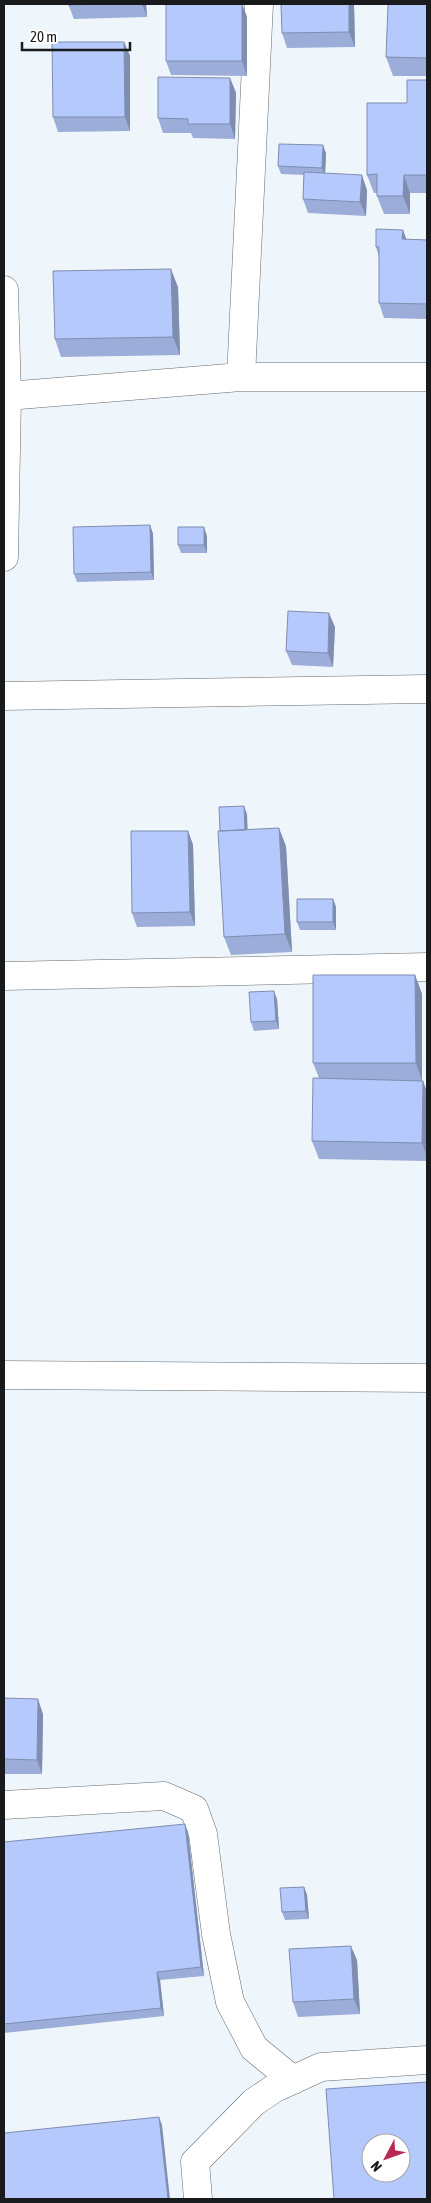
<svg xmlns="http://www.w3.org/2000/svg" width="431" height="2203" font-family="'Asap Condensed',sans-serif">
	<rect width="100%" height="100%" fill="#eff6fb"/>
	<g fill="none" stroke-linecap="round" stroke-linejoin="round">
		<defs>
			<path id="minor" d="M 4,290 L 7,396 L 4,557
				M 241,377 L 259,4
				M 7,396 L 241,377 L 427,377
				M 4,696 L 427,689
				M 4,976 L 427,967
				M 4,1375 L 427,1378
				M 4,1805 L 164,1796 L 194,1809 L 203,1834 L 216,1934 L 230,2002 L 254,2048 L 293,2080
				M 198,2199 L 195,2162 L 254,2102 L 275,2088 L 321,2067 L 427,2060"/>
		</defs>
		<use href="#minor" stroke="#656b6f" stroke-width="29"/>
		<use href="#minor" stroke="#fff" stroke-width="28"/>
	</g>
	<path fill="#9cadd9" d="M 68,4 L 146,4 L 147,17 L 74,19 Z
		M 242,4 L 247,17 L 247,76 L 171,75 L 166,61 Z
		M 354,4 L 355,47 L 287,48 L 282,33 Z
		M 427,4 L 427,76 L 393,76 L 386,57 Z
		M 124,42 L 130,56 L 130,131 L 58,132 L 53,117 Z
		M 230,78 L 236,93 L 235,139 L 193,138 L 191,133 L 163,133 L 158,118 Z
		M 427,80 L 427,193 L 410,193 L 410,214 L 384,214 L 377,196 L 377,193 L 374,193 L 367,175 L 407,103 Z
		M 326,153 L 325,173 L 367,190 L 366,216 L 308,213 L 303,199 L 304,175 L 281,174 L 278,166 Z
		M 403,230 L 406,239 L 427,240 L 427,319 L 384,318 L 379,303 L 379,257 L 376,247 Z
		M 178,287 L 180,355 L 61,357 L 55,339 Z
		M 150,525 L 153,534 L 154,580 L 77,582 L 74,574 Z
		M 207,536 L 207,553 L 181,553 L 178,545 Z
		M 335,627 L 333,667 L 292,665 L 286,651 Z
		M 247,814 L 247,830 L 286,846 L 292,952 L 231,955 L 224,937 L 220,831 Z
		M 188,831 L 193,845 L 195,926 L 137,927 L 132,913 Z
		M 333,899 L 336,907 L 336,930 L 300,930 L 297,922 Z
		M 415,975 L 422,994 L 422,1081 L 423,1081 L 427,1092 L 427,1161 L 319,1159 L 312,1141 L 319,1078 L 313,1063 Z
		M 277,999 L 279,1029 L 254,1031 L 251,1022 Z
		M 4,1698 L 43,1714 L 42,1774 L 4,1774 Z
		M 188,1832 L 204,1976 L 160,1980 L 164,2016 L 4,2033 L 4,1842 Z
		M 304,1887 L 307,1895 L 309,1919 L 285,1920 L 282,1912 Z
		M 357,1960 L 360,2014 L 298,2017 L 293,2002 Z"/>
	<path fill="#7f8db0" d="M 142,4 L 146,4 L 147,17 Z
		M 242,4 L 247,17 L 247,76 L 242,61 Z
		M 349,4 L 354,4 L 355,47 L 349,32 Z
		M 124,42 L 130,56 L 130,131 L 125,117 Z
		M 230,78 L 236,93 L 235,139 L 230,124 Z
		M 323,145 L 326,153 L 325,176 L 322,168 Z
		M 362,175 L 367,190 L 366,216 L 360,202 Z
		M 404,175 L 410,193 L 410,214 L 403,196 Z
		M 403,230 L 408,244 L 402,239 Z
		M 171,269 L 178,287 L 180,355 L 173,337 Z
		M 150,525 L 153,534 L 154,580 L 151,572 Z
		M 204,527 L 207,536 L 207,553 L 204,545 Z
		M 329,613 L 335,627 L 333,667 L 328,653 Z
		M 244,806 L 247,814 L 248,839 L 245,831 Z
		M 279,828 L 286,846 L 292,952 L 285,934 Z
		M 188,831 L 193,845 L 195,926 L 190,912 Z
		M 333,899 L 336,907 L 336,930 L 333,922 Z
		M 415,975 L 422,994 L 422,1081 L 416,1063 Z
		M 274,991 L 277,999 L 279,1029 L 276,1021 Z
		M 423,1081 L 427,1092 L 427,1157 L 422,1143 Z
		M 38,1699 L 43,1714 L 42,1774 L 37,1760 Z
		M 185,1824 L 188,1832 L 204,1976 L 201,1967 Z
		M 304,1887 L 307,1895 L 309,1919 L 306,1911 Z
		M 351,1946 L 357,1960 L 360,2014 L 354,1999 Z
		M 157,1972 L 160,1980 L 164,2016 L 161,2008 Z
		M 159,2117 L 162,2125 L 170,2199 L 168,2199 Z"/>
	<path fill="#b5c9fc" stroke="#7f8db0" fill-rule="evenodd" d="M 68,4 L 97,4 L 68,5 Z
		M 166,4 L 242,4 L 242,61 L 166,61 Z
		M 281,4 L 349,4 L 349,32 L 282,33 Z
		M 388,4 L 427,4 L 427,58 L 386,57 Z
		M 52,42 L 124,42 L 125,117 L 53,117 Z
		M 158,77 L 230,78 L 230,124 L 188,124 L 188,119 L 158,118 Z
		M 407,80 L 427,80 L 427,175 L 404,175 L 403,196 L 377,196 L 377,174 L 367,175 L 367,103 L 407,103 Z
		M 279,144 L 323,145 L 322,168 L 278,166 Z
		M 304,172 L 362,175 L 360,202 L 303,199 Z
		M 376,229 L 403,230 L 402,239 L 427,240 L 427,304 L 379,303 L 379,247 L 376,247 Z
		M 171,269 L 173,337 L 55,339 L 53,271 Z
		M 150,525 L 151,572 L 74,574 L 73,527 Z
		M 178,527 L 204,527 L 204,545 L 178,545 Z
		M 288,611 L 329,613 L 328,653 L 286,651 Z
		M 244,806 L 245,830 L 220,831 L 219,807 Z
		M 279,828 L 285,934 L 224,937 L 218,831 Z
		M 131,831 L 188,831 L 190,912 L 132,913 Z
		M 297,899 L 333,899 L 333,922 L 297,922 Z
		M 313,975 L 415,975 L 416,1063 L 313,1063 Z
		M 274,991 L 276,1021 L 251,1022 L 249,992 Z
		M 313,1078 L 423,1081 L 422,1143 L 312,1141 Z
		M 4,1698 L 38,1699 L 37,1760 L 4,1759 Z
		M 185,1824 L 201,1967 L 157,1972 L 161,2008 L 4,2024 L 4,1842 Z
		M 304,1887 L 306,1911 L 282,1912 L 280,1888 Z
		M 351,1946 L 354,1999 L 293,2002 L 289,1949 Z
		M 427,2082 L 427,2199 L 334,2199 L 326,2089 ZM 371,2143 L 401,2143 L 401,2173 L 371,2173 Z
		M 159,2117 L 168,2199 L 4,2199 L 4,2133 Z"/>
	<rect width="431" height="2203" fill="none" stroke="#181a1c" stroke-width="10"/>
	<g transform="translate(386 2158) rotate(229)"><circle r="24" fill="#ffffff" stroke="#a3a3a4"/>
	<path d="M0-4L9 19L0 12L-9 19Z" fill="#b82852"/>
	<text y="-8" font-size="14" font-weight="bold" text-anchor="middle" fill="#181a1c">N</text>
	</g>
	<path d="M22 42v8h108v-8" fill="none" stroke="#181a1c" stroke-width="2.5"/>
	<text x="30" y="42" font-size="15" fill="#181a1c" stroke="#ffffff" stroke-width="4" paint-order="stroke">20 m</text>
</svg>
